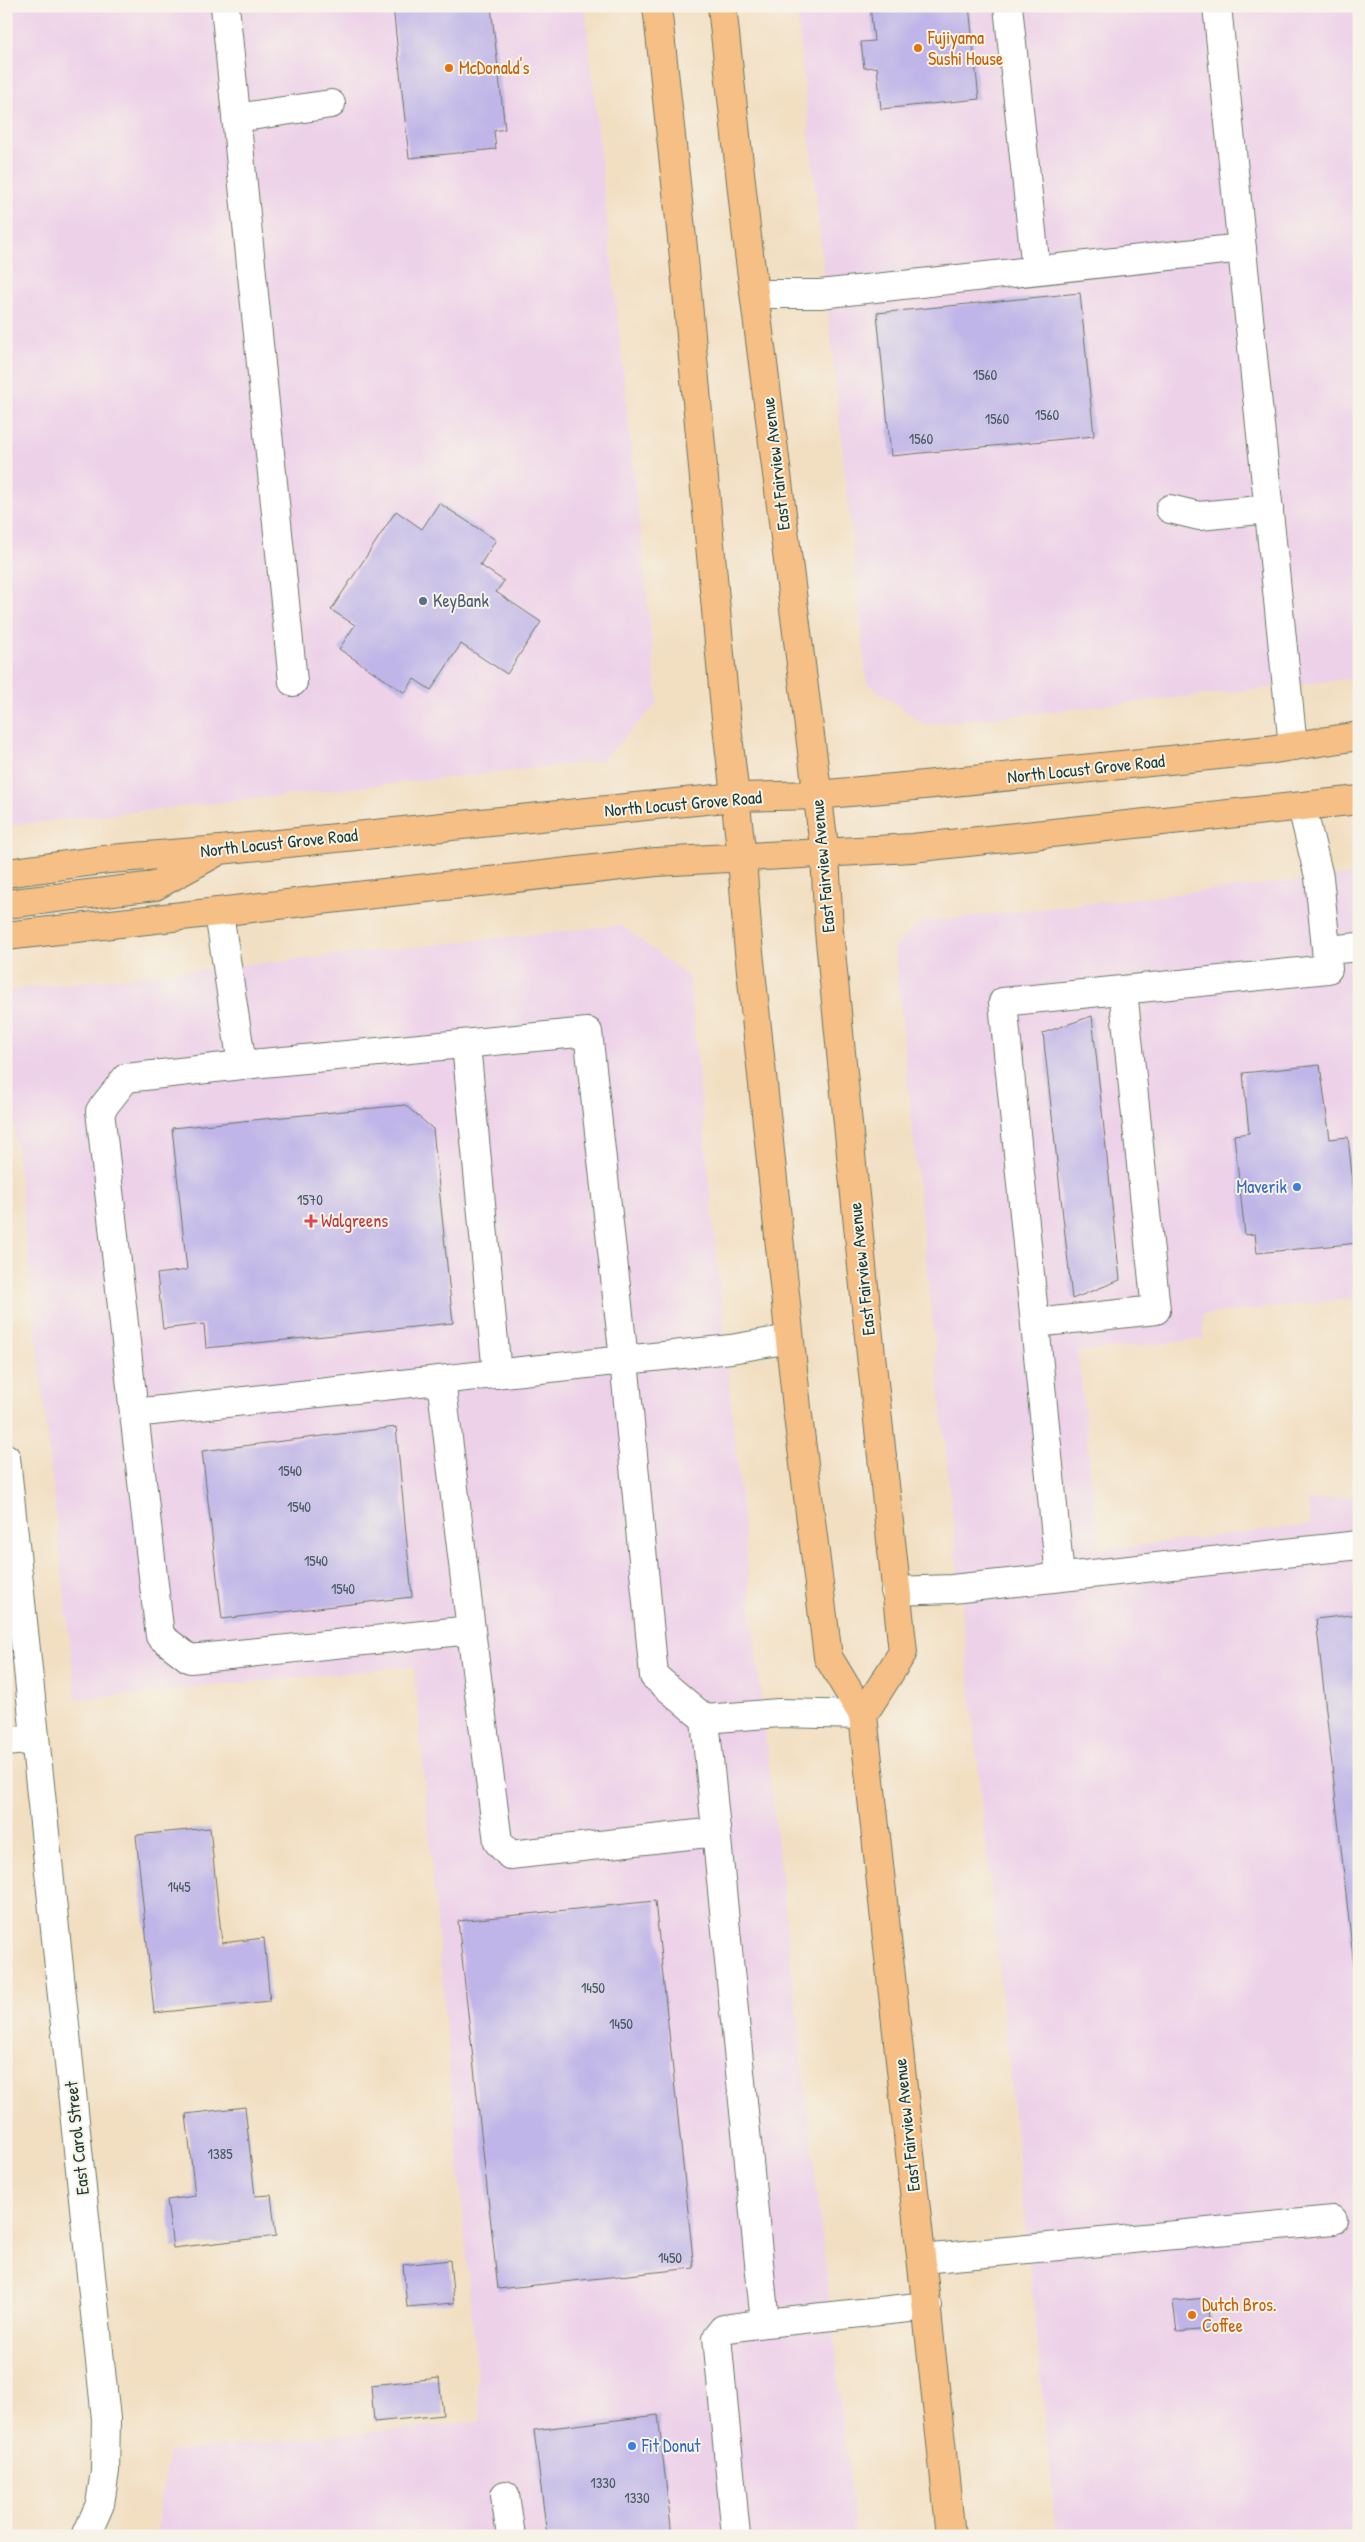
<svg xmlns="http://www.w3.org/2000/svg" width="1365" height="2542" font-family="'Patrick Hand',sans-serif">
	<rect width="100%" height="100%" fill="#f7f3e8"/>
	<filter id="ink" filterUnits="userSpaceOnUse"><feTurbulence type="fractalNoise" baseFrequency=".02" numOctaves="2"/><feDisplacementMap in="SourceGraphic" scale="10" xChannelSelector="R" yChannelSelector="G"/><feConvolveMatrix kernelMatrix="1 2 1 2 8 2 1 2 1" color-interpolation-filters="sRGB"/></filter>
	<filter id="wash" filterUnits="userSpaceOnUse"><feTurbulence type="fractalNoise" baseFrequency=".0096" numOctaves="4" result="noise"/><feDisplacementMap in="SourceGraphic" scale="20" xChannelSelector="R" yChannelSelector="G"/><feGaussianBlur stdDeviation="1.12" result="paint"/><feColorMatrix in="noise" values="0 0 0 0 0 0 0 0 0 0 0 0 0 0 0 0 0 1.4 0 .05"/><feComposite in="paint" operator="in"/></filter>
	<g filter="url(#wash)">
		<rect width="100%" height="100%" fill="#f2dfc2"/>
		<path fill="#edd1e9" d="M 6,6 L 585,6 L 658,702 L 602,761 L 6,826 Z
			M 796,6 L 1359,6 L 1359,678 L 925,725 L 867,683 Z
			M 1359,874 L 1359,1298 L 1202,1315 L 1204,1339 L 1078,1352 L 1099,1550 L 1310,1525 L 1308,1501 L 1359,1495 L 1359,2536 L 1057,2536 L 894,948 L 921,922 Z
			M 621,925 L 689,977 L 754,1634 L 856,2536 L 155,2536 L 169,2452 L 481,2421 L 414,1666 L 76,1700 L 6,1052 L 6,990 Z"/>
		<g id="blocks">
			<path fill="#bfb5e8" d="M 393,6 L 491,6 L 505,129 L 494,131 L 496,149 L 409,158 Z
				M 870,6 L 969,6 L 979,99 L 881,109 L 877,67 L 864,68 L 861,42 L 874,41 Z
				M 1080,293 L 1094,436 L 891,456 L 877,313 Z
				M 439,503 L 496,540 L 480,565 L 504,581 L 496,592 L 541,622 L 507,674 L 461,644 L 431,690 L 414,679 L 405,693 L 339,649 L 355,625 L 331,610 L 396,511 L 422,529 Z
				M 1092,1016 L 1120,1280 L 1072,1299 L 1043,1033 Z
				M 1320,1065 L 1330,1139 L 1348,1137 L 1359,1243 L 1257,1253 L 1255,1234 L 1245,1235 L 1234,1135 L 1249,1133 L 1243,1073 Z
				M 405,1105 L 433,1129 L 453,1323 L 206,1348 L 204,1324 L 163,1329 L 157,1274 L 187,1270 L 172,1128 Z
				M 396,1427 L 412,1597 L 222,1619 L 202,1451 Z
				M 1359,1614 L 1359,1994 L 1357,1994 L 1316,1619 Z
				M 210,1828 L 222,1943 L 264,1938 L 270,2001 L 154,2013 L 136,1835 Z
				M 655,1901 L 694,2268 L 498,2289 L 458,1921 Z
				M 245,2107 L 255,2196 L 271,2195 L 276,2236 L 173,2248 L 167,2200 L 195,2196 L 186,2114 Z
				M 450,2260 L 454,2303 L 407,2307 L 403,2265 Z
				M 1207,2298 L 1210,2329 L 1177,2332 L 1173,2301 Z
				M 439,2378 L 443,2415 L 374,2422 L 371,2385 Z
				M 658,2415 L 672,2536 L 547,2536 L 534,2430 Z"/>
		</g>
	</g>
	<g filter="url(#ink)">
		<use href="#blocks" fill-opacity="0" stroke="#697666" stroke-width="1"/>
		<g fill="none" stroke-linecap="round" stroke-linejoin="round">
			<defs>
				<path id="minor" d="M 225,6 L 293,682
					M 1008,6 L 1036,270
					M 1217,6 L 1293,746
					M 236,118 L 331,104
					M 755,294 L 820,294 L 1242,248
					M 1170,509 L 1199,516 L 1269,509
					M 219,913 L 242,1065 L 588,1032 L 624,1360 L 134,1413 L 100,1111 L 126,1078 L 242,1065
					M 1327,950 L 1359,947
					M 466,1044 L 497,1374
					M 1035,1323 L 1156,1310 L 1123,990
					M 789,1339 L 731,1349 L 624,1360 L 654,1676 L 705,1719 L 765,2323 L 928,2306
					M 134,1413 L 160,1636 L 190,1659 L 471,1630 L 441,1380
					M 6,1458 L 106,2419 L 105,2471 L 100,2504 L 86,2536
					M 1060,1577 L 1003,1002 L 1328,969 L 1319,877 L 1302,807
					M 895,1591 L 952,1589 L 1359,1545
					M 471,1630 L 498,1842 L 510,1855 L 716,1832
					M 705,1719 L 779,1713 L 863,1715
					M 6,1742 L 35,1739
					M 922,2259 L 1333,2220
					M 505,2495 L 511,2536
					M 736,2536 L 717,2337 L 723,2329 L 765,2323"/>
				<path id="major" d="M 657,6 L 683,248 L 725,709 L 742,858 L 748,942 L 797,1408 L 828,1657 L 863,1715 L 951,2536
					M 722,6 L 747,237 L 825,854 L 829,931 L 868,1327 L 903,1652 L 863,1715
					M 6,873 L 110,859 L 220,850 L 655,805 L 736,797 L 817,795 L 904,787 L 1268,750 L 1359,736
					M 6,904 L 155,886 L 213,854
					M 6,936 L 656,862 L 912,848 L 1359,800"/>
			</defs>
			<use href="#minor" stroke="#697666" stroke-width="30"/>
			<use href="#major" stroke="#697666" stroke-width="30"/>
			<use href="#minor" stroke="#fff" stroke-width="28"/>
			<use href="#major" stroke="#f5bf86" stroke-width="28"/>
		</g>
	</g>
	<g fill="#e8710a" stroke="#f7f3e8" stroke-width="2">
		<circle cx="918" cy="48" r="5"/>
		<circle cx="449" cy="68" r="5"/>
		<circle cx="1192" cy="2315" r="5"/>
	</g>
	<circle fill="#5c6f8a" stroke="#f7f3e8" stroke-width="2" cx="423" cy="601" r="5"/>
	<g fill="#3f7fe0" stroke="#f7f3e8" stroke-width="2">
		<circle cx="1297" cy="1187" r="5"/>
		<circle cx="632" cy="2446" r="5"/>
	</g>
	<path fill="#e0444e" stroke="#f7f3e8" stroke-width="2" d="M308.5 1213.5h5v5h5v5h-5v5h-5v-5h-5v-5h5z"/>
	<g text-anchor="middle" stroke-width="4" stroke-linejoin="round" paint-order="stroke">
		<g font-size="15" fill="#475b61">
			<text x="985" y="380">1560</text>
			<text x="1047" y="420">1560</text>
			<text x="997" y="424">1560</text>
			<text x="921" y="444">1560</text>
			<text x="310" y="1205">1570</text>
			<text x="290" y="1476">1540</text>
			<text x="299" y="1512">1540</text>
			<text x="316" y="1566">1540</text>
			<text x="343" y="1594">1540</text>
			<text x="179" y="1892">1445</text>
			<text x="593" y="1993">1450</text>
			<text x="621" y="2029">1450</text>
			<text x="220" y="2159">1385</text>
			<text x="670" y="2263">1450</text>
			<text x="603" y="2488">1330</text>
			<text x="637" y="2503">1330</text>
		</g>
		<g font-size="18" fill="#c56008" stroke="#f7f3e8" text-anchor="start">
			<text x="928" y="44">Fujiyama<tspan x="928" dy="21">Sushi House</tspan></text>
			<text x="459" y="74">McDonald's</text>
			<text x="1202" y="2311">Dutch Bros.<tspan x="1202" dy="21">Coffee</tspan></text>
		</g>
		<g font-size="18" fill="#1f3d34" stroke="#f7f3e8">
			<text transform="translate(776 464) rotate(-97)" y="6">East Fairview Avenue</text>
			<text transform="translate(1086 769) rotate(-6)" y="6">North Locust Grove Road</text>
			<text transform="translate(683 804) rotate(-5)" y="6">North Locust Grove Road</text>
			<text transform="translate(279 843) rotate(-6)" y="6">North Locust Grove Road</text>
			<text transform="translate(823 866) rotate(-95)" y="6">East Fairview Avenue</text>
			<text transform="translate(862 1269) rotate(-96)" y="6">East Fairview Avenue</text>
			<text transform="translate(907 2125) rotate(-96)" y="6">East Fairview Avenue</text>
			<text transform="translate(77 2138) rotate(-96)" y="6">East Carol Street</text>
		</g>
		<g font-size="18" fill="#4e5e75" stroke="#f7f3e8" text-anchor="start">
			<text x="433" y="607">KeyBank</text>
		</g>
		<g font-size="18" fill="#366cbe" stroke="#f7f3e8" text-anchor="end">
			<text x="1287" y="1193">Maverik</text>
			<text x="642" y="2452" text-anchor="start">Fit Donut</text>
		</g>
		<g font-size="18" fill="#be3a42" stroke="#f7f3e8" text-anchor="start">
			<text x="321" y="1227">Walgreens</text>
		</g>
	</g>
	<rect width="1365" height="2542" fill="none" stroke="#f7f3e8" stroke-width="25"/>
</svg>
